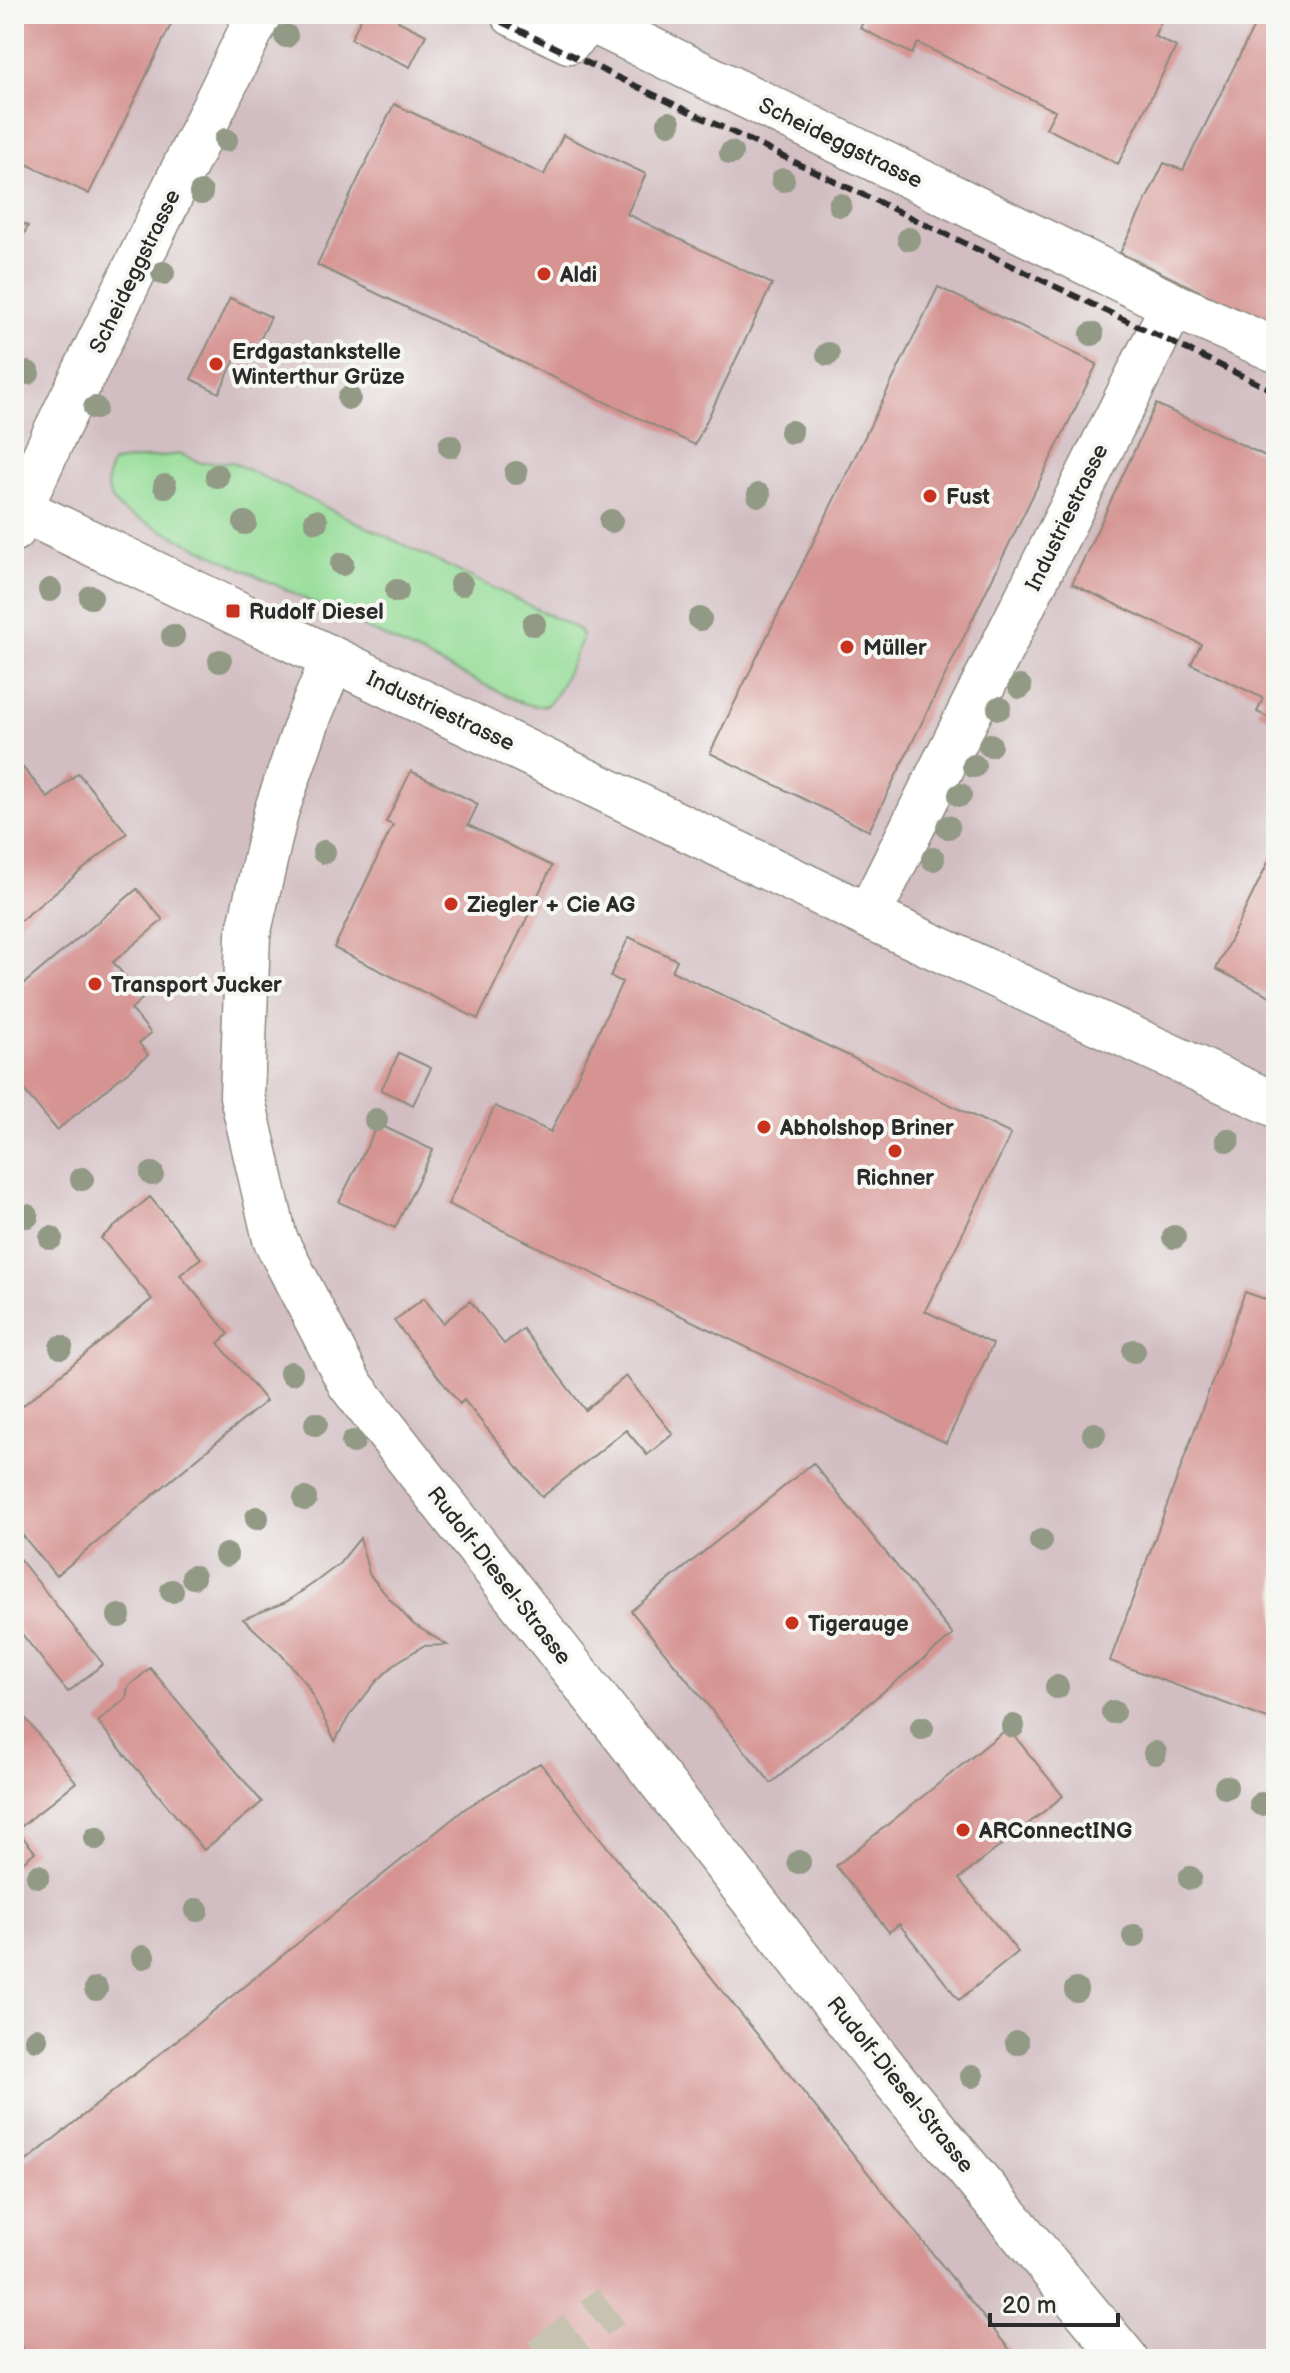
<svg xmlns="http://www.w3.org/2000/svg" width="1290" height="2373" font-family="'Balsamiq Sans',sans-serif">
	<rect width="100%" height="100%" fill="#f6f6f2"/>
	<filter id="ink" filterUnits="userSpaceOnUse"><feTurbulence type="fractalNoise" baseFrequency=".0125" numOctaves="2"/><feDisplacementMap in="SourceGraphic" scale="16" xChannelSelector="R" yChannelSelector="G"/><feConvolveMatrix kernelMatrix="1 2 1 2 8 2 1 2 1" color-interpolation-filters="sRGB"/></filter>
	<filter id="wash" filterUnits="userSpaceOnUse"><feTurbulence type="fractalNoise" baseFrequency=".006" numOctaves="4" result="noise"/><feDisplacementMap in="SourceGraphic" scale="32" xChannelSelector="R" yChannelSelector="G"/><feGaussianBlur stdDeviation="1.8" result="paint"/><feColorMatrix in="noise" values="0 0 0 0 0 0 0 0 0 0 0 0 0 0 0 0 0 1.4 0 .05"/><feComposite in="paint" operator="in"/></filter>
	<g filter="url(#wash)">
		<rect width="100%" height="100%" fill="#efe9d2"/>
		<path fill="#d2bec2" d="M 14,14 L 1276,14 L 1276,2359 L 14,2359 Z"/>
		<path fill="#95dd98" stroke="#608462" stroke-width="2" d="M 181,454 L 201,463 L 232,462 L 578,629 L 582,635 L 581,642 C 574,656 558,699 546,705 C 537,708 528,705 520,702 L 124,512 C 106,499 103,481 113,462 Z"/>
		<g id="blocks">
			<path fill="#d59391" d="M 14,14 L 176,14 L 89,194 L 14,158 Z
				M 363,14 L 401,14 L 398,21 L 426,35 L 410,67 L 351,39 Z
				M 867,14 L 1165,14 L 1154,36 L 1176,47 L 1118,164 L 1046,128 L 1055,111 L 918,43 L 912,54 L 860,28 Z
				M 1260,14 L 1276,14 L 1276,328 L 1120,253 L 1164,163 L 1183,170 Z
				M 394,104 L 544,175 L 563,135 L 646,174 L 627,214 L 772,284 L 695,445 L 317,265 Z
				M 14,219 L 28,226 L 14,255 Z
				M 938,287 L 1097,364 L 869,831 L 710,753 Z
				M 230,298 L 271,317 L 257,346 L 244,340 L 219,393 L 191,379 Z
				M 1156,404 L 1276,461 L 1276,721 L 1257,712 L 1263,698 L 1191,664 L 1201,644 L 1072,584 Z
				M 14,757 L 48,798 L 78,773 L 127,833 L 14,926 Z
				M 411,771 L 478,804 L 468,825 L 552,866 L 478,1019 L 334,948 L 393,825 L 386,822 Z
				M 1276,846 L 1276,999 L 1216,969 Z
				M 137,889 L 163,920 L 113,962 L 143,998 L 131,1009 L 151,1033 L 139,1043 L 148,1055 L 57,1130 L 14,1078 L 14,992 Z
				M 629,937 L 677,960 L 672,971 L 1011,1134 L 925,1311 L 993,1344 L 946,1443 L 448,1204 L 495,1106 L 551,1132 L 622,982 L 610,976 Z
				M 399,1053 L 431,1068 L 413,1105 L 381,1090 Z
				M 378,1124 L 433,1150 L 395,1228 L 339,1202 Z
				M 150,1197 L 201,1258 L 180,1275 L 229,1334 L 218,1343 L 266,1401 L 56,1576 L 14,1525 L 14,1413 L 152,1299 L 101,1238 Z
				M 1245,1292 L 1276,1303 L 1276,1722 L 1110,1661 Z
				M 424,1298 L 443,1323 L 470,1301 L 504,1344 L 523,1329 L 585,1410 L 626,1376 L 673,1434 L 647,1455 L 626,1430 L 542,1497 L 464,1400 L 460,1404 L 394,1321 Z
				M 813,1463 L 953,1635 L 771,1783 L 631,1611 Z
				M 360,1538 L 369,1574 L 388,1597 L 413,1624 L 447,1645 L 423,1646 L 396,1663 L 376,1682 L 349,1716 L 335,1741 L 306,1683 L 279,1652 L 243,1619 L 286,1602 L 314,1583 L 339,1564 Z
				M 14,1552 L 103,1664 L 68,1692 L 14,1624 Z
				M 150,1668 L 262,1802 L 204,1850 L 98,1722 L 126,1698 L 128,1687 Z
				M 14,1704 L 76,1782 L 17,1830 L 35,1852 L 14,1869 Z
				M 1008,1728 L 1063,1796 L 959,1879 L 1018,1952 L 959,2000 L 899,1924 L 889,1932 L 836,1866 Z
				M 540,1763 L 1017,2359 L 31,2359 L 14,2338 L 14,2171 L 466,1808 Z"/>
		</g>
	</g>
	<g filter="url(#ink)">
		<use href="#blocks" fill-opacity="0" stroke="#8d8a7e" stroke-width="2"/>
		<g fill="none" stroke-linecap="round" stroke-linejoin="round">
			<path stroke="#c8c3b1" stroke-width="44" stroke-dasharray="44 22" stroke-linecap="butt" d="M 542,2359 L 611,2305"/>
			<defs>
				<path id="minor" d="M 513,14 L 569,41 L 591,20 L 1173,305
					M 14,506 L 868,916 L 1276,1105
					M 14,529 L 20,509 L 55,433 L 259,14
					M 333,659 L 310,714 L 276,812 L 248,935 L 242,1096 L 275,1239 L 350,1384 L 895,2081 L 1126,2359
					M 868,916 L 1173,305 L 1276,350"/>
			</defs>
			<use href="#minor" stroke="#8d8a7e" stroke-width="47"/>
			<use href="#minor" stroke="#fff" stroke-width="44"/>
			<path stroke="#2b2b2b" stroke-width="6" stroke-dasharray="12 6" stroke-linecap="butt" d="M 485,14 L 1276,392"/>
		</g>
		<g fill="#929985">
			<circle cx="286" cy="36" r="12"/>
			<circle cx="669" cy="123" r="12"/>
			<circle cx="226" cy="140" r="12"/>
			<circle cx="731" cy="153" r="12"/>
			<circle cx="783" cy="180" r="12"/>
			<circle cx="201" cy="193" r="12"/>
			<circle cx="840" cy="205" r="12"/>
			<circle cx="909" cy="239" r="12"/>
			<circle cx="163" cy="273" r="12"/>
			<circle cx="1092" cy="334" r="12"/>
			<circle cx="828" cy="354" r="12"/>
			<circle cx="28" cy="373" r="12"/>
			<circle cx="349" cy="398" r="12"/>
			<circle cx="95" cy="408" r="12"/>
			<circle cx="791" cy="432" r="12"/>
			<circle cx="450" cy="446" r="12"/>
			<circle cx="516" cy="473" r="12"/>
			<circle cx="217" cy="476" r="12"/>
			<circle cx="165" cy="486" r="12"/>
			<circle cx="759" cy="495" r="12"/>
			<circle cx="316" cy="521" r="12"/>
			<circle cx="611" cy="521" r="12"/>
			<circle cx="245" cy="523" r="12"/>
			<circle cx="342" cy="564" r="12"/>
			<circle cx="461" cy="584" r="12"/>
			<circle cx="50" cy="590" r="12"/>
			<circle cx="397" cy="591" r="12"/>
			<circle cx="91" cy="597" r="12"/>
			<circle cx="700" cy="619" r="12"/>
			<circle cx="534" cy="624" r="12"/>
			<circle cx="173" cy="636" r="12"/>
			<circle cx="220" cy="661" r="12"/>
			<circle cx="1020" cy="687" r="12"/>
			<circle cx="999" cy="708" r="12"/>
			<circle cx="990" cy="745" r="12"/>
			<circle cx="974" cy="766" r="12"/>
			<circle cx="960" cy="795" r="12"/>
			<circle cx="948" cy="827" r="12"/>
			<circle cx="324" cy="852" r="12"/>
			<circle cx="933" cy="859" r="12"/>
			<circle cx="376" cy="1120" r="12"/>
			<circle cx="1228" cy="1140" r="12"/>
			<circle cx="152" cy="1174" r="12"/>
			<circle cx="82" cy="1179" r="12"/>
			<circle cx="27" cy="1216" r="12"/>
			<circle cx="1174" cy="1237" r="12"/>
			<circle cx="51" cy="1238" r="12"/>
			<circle cx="61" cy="1347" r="12"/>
			<circle cx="1134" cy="1351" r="12"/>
			<circle cx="291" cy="1373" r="12"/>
			<circle cx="316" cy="1424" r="12"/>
			<circle cx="1094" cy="1434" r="12"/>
			<circle cx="353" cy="1442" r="12"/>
			<circle cx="305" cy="1499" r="12"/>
			<circle cx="257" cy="1518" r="12"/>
			<circle cx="1041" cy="1541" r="12"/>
			<circle cx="226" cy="1555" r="12"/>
			<circle cx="193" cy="1577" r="12"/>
			<circle cx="172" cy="1591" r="12"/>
			<circle cx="119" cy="1616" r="12"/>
			<circle cx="1057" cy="1687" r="12"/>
			<circle cx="1113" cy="1712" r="12"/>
			<circle cx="1013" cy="1726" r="12"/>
			<circle cx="922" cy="1728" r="12"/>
			<circle cx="1155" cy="1753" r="12"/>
			<circle cx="1226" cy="1787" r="12"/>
			<circle cx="1261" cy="1804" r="12"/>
			<circle cx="96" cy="1838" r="12"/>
			<circle cx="799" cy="1862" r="12"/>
			<circle cx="38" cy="1876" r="12"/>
			<circle cx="1190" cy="1878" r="12"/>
			<circle cx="197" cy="1910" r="12"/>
			<circle cx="1134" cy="1936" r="12"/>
			<circle cx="143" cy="1957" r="12"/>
			<circle cx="96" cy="1989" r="12"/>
			<circle cx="1076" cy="1990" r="12"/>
			<circle cx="36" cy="2039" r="12"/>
			<circle cx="1017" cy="2043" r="12"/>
			<circle cx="972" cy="2076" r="12"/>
		</g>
	</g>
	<g fill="#c8321e" stroke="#f6f6f2" stroke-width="3">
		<circle cx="544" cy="274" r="8"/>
		<circle cx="216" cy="364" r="8"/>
		<circle cx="930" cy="496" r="8"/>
		<rect x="225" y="603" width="16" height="16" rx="4"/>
		<circle cx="847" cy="647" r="8"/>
		<circle cx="451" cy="904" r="8"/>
		<circle cx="95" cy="984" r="8"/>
		<circle cx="764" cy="1127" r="8"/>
		<circle cx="895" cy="1151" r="8"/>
		<circle cx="792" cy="1623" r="8"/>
		<circle cx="963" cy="1830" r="8"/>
	</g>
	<g text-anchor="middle" stroke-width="8" stroke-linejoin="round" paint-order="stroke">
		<g font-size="22" fill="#2b2b2b" stroke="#f6f6f2">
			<text transform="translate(841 142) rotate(26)" y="8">Scheideggstrasse</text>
			<text transform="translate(134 271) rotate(-64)" y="8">Scheideggstrasse</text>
			<text transform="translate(1066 517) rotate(-64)" y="8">Industriestrasse</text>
			<text transform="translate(441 710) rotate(25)" y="8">Industriestrasse</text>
			<text transform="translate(500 1575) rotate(52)" y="8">Rudolf-Diesel-Strasse</text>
			<text transform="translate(901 2084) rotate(51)" y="8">Rudolf-Diesel-Strasse</text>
		</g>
		<g font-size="22" font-weight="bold" fill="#2b2b2b" stroke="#f6f6f2" text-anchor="start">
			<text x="560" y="282">Aldi</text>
			<text x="232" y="359">Erdgastankstelle<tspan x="232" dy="25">Winterthur Grüze</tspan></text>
			<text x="946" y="504">Fust</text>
			<text x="249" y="619">Rudolf Diesel</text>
			<text x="863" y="655">Müller</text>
			<text x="467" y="912">Ziegler + Cie AG</text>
			<text x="111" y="992">Transport Jucker</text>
			<text x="780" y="1135">Abholshop Briner</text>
			<text x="895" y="1185" text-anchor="middle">Richner</text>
			<text x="808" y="1631">Tigerauge</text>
			<text x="979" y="1838">ARConnectING</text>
		</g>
	</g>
	<rect width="1290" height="2373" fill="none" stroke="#f6f6f2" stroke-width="48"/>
	<path d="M990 2313v12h128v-12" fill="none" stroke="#2b2b2b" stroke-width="4"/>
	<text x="1002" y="2313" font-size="24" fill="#2b2b2b" stroke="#f6f6f2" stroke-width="6" paint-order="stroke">20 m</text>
</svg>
